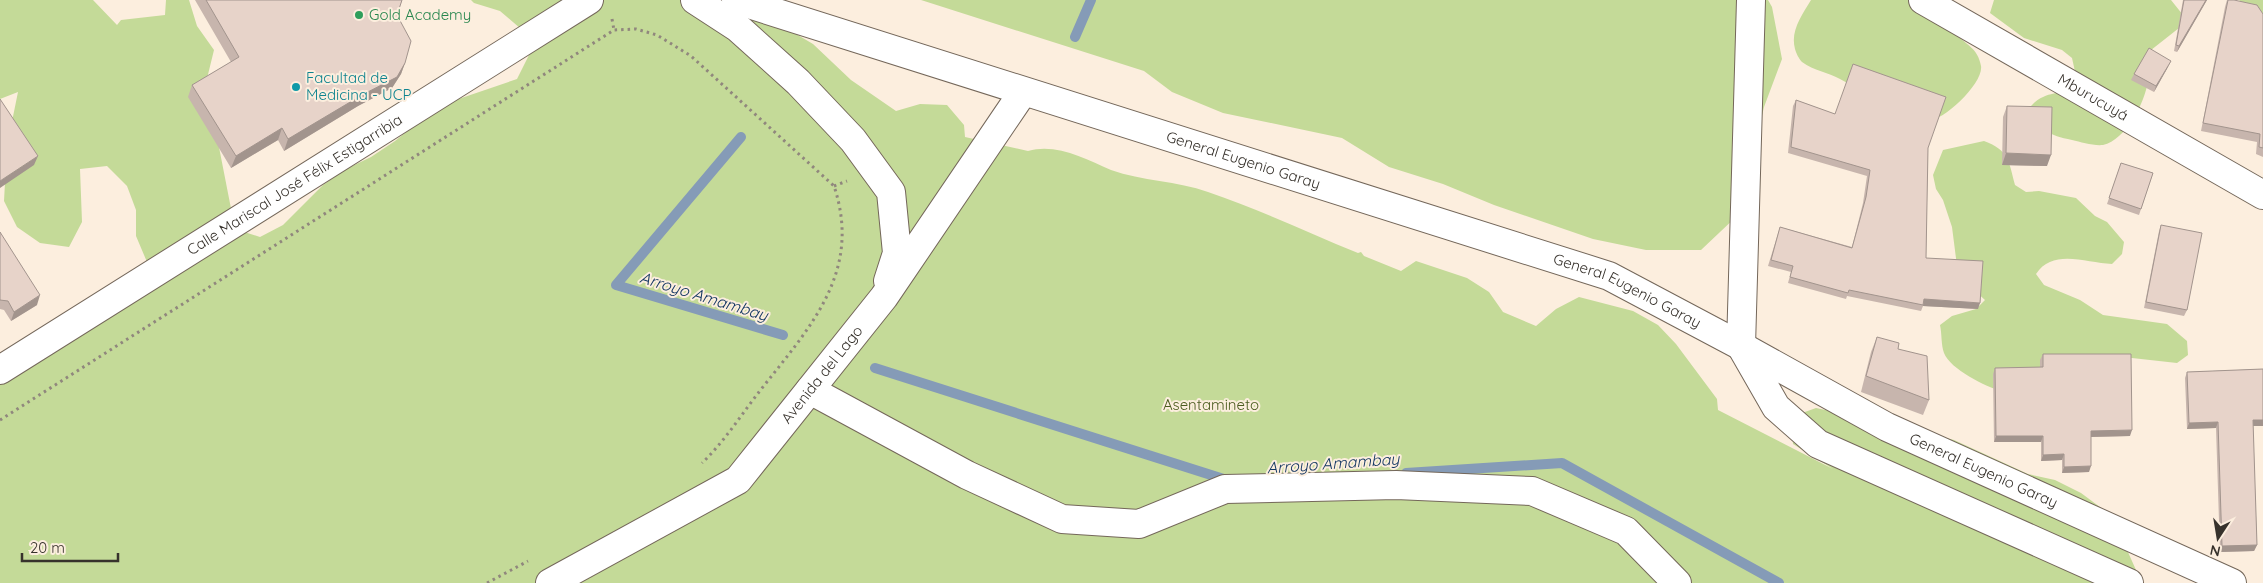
<svg xmlns="http://www.w3.org/2000/svg" width="2263" height="583" font-family="Quicksand,sans-serif">
	<rect width="100%" height="100%" fill="#fceede"/>
	<path fill="#c4da98" d="M 0,0 L 93,0 L 117,25 L 121,20 L 165,15 L 166,0 L 189,0 L 197,26 L 214,50 L 201,103 L 218,142 L 235,229 L 260,237 L 283,225 L 323,185 L 346,169 L 371,157 L 395,141 L 438,106 L 517,79 L 529,55 L 521,29 L 500,11 L 474,3 L 471,0 L 738,0 L 813,44 L 851,80 L 896,111 L 920,104 L 947,105 L 964,125 L 965,137 L 1028,151 C 1057,143 1085,159 1111,170 C 1142,181 1177,181 1208,192 C 1259,209 1308,233 1358,253 L 1361,252 L 1364,256 L 1401,271 L 1416,261 L 1467,278 L 1489,292 L 1503,312 L 1536,326 L 1556,309 L 1579,297 L 1633,311 L 1658,325 L 1676,344 L 1717,399 L 1718,410 L 1833,469 L 1793,444 L 1791,417 L 1816,408 L 1897,425 L 1954,440 L 2028,474 L 2055,480 L 2081,493 L 2104,510 L 2119,532 L 2140,579 L 2144,583 L 0,583 L 0,357 L 25,338 L 147,262 L 136,236 L 136,210 L 127,186 L 107,166 L 80,169 L 82,222 L 69,247 L 40,243 L 17,227 L 4,201 L 7,146 L 18,92 L 0,99 Z
		M 921,0 L 1768,0 L 1772,7 L 1782,59 L 1764,107 L 1738,215 L 1701,250 L 1646,250 L 1593,239 L 1494,205 L 1443,184 L 1389,167 L 1342,138 L 1223,113 L 1172,92 L 1144,71 Z
		M 1811,0 L 1931,0 C 1939,11 1947,23 1956,34 C 1966,45 1978,48 1981,66 C 1984,83 1942,123 1926,121 C 1919,120 1911,114 1905,111 C 1883,101 1861,91 1840,79 C 1828,72 1814,71 1802,62 C 1799,59 1796,53 1795,49 C 1790,31 1802,15 1811,0 Z
		M 1994,0 L 2171,0 L 2183,15 L 2179,28 L 2146,54 C 2147,63 2149,73 2148,81 C 2145,102 2126,140 2103,145 C 2093,146 2081,142 2072,140 C 2048,135 2038,130 2031,106 C 2047,89 2059,97 2078,85 L 2072,58 L 2062,50 L 2024,38 L 1990,13 Z
		M 2239,0 L 2263,0 L 2263,17 L 2254,13 Z
		M 1984,141 C 2009,150 2009,162 2015,185 L 2026,192 L 2039,191 L 2076,198 L 2095,216 L 2107,222 L 2124,242 L 2122,254 L 2112,264 C 2086,263 2053,248 2036,274 L 2044,285 L 2080,300 L 2103,315 L 2167,324 L 2187,341 L 2188,355 L 2177,363 L 2123,357 L 2002,391 C 1986,387 1950,369 1944,353 C 1941,345 1942,334 1940,325 L 1952,316 L 1976,309 L 1985,300 L 1974,290 L 1957,266 L 1952,227 L 1943,200 L 1936,189 L 1933,175 L 1943,150 Z"/>
	<g fill="none" stroke-linecap="round" stroke-linejoin="round">
		<path stroke="#859bb7" stroke-width="10" d="M 1075,37 L 1091,0
			M 741,137 L 616,285 L 783,335
			M 875,368 L 1230,481
			M 1406,473 L 1562,463 L 1779,583"/>
		<defs>
			<g id="minor">
				<path d="M 695,0 L 738,28 L 798,82 L 853,140 L 891,192 L 897,253 L 888,281"/>
				<path id="s1" d="M 736,0 L 1609,276 L 1741,346 L 1887,427 L 2232,583"/>
				<path id="s2" d="M 1923,0 L 2263,195"/>
				<path d="M 1741,346 L 1776,407 L 1818,444 L 2129,583"/>
				<path d="M 1741,346 L 1751,0"/>
				<path id="s3" d="M 0,370 L 589,0"/>
				<path d="M 810,390 L 967,475 L 1062,519 L 1139,524 L 1225,489 L 1396,485 L 1532,491 L 1626,531 L 1677,583"/>
				<path id="s4" d="M 550,583 L 738,480 L 884,297 L 1023,92"/>
			</g>
		</defs>
		<use href="#minor" stroke="#74675a" stroke-width="30"/>
		<path stroke="#90877d" stroke-width="3" stroke-dasharray="2.5 4" stroke-linecap="butt" d="M 612,19 L 614,30
			M 834,186 L 847,181
			M 0,420 L 614,30 L 636,29 L 657,35 L 691,56 L 834,186 C 863,273 809,328 759,392 C 741,415 724,442 702,463
			M 487,583 L 528,561"/>
		<use href="#minor" stroke="#fff" stroke-width="28"/>
	</g>
	<path fill="#c7b5ad" d="M 195,0 L 402,0 L 397,15 L 405,63 L 401,74 L 392,88 L 358,106 L 284,151 L 278,140 L 231,168 L 188,97 L 192,85 L 231,62 Z
		M 2183,0 L 2207,0 L 2177,52 L 2174,51 Z
		M 2227,0 L 2263,14 L 2263,157 L 2256,154 L 2257,142 L 2201,131 L 2225,7 Z
		M 2168,67 L 2154,92 L 2131,80 L 2134,74 Z
		M 1796,100 L 1928,148 L 1926,258 L 1978,309 L 1923,306 L 1921,311 L 1847,296 L 1846,299 L 1788,283 L 1791,272 L 1768,266 L 1780,227 L 1852,247 L 1863,203 L 1867,176 L 1788,153 L 1793,106 Z
		M 2007,106 L 2047,166 L 2002,165 L 2003,117 Z
		M 2121,163 L 2153,173 L 2139,215 L 2107,204 Z
		M 2161,225 L 2187,310 L 2184,316 L 2144,308 L 2159,231 Z
		M 0,232 L 37,305 L 11,321 L 4,310 L 0,309 Z
		M 1877,337 L 1898,349 L 1929,400 L 1923,415 L 1861,392 L 1871,352 Z
		M 2043,354 L 2130,436 L 2091,437 L 2089,472 L 2062,473 L 2062,460 L 2041,461 L 2041,442 L 1994,442 L 1993,374 L 1995,368 L 2040,367 L 2040,360 Z
		M 2263,369 L 2263,426 L 2253,426 L 2257,545 L 2254,551 L 2220,552 L 2216,428 L 2187,429 L 2185,378 L 2187,372 Z"/>
	<path fill="#a2948d" d="M 2206,0 L 2207,0 L 2177,52 L 2179,46 Z
		M 2171,61 L 2168,67 L 2154,92 L 2156,86 Z
		M 405,63 L 401,74 L 392,88 L 358,106 L 284,151 L 288,139 Z
		M 282,128 L 278,140 L 231,168 L 236,156 Z
		M 2006,153 L 2051,155 L 2047,166 L 2002,165 Z
		M 38,156 L 34,165 L 0,188 L 0,181 Z
		M 40,295 L 37,305 L 11,321 L 14,312 Z
		M 1924,299 L 1980,303 L 1978,309 L 1923,306 Z
		M 2253,420 L 2263,420 L 2263,426 L 2251,426 Z
		M 2218,422 L 2216,428 L 2187,429 L 2189,423 Z
		M 2132,430 L 2130,436 L 2089,437 L 2091,431 Z
		M 1996,436 L 2043,436 L 2041,442 L 1994,442 Z
		M 2064,454 L 2062,460 L 2041,461 L 2043,455 Z
		M 2091,466 L 2089,472 L 2062,473 L 2064,467 Z
		M 2257,545 L 2254,551 L 2220,552 L 2222,546 Z"/>
	<path fill="#e7d3c9" stroke="#a2948d" d="M 206,0 L 402,0 L 397,15 L 411,41 L 405,63 L 397,77 L 362,95 L 288,139 L 282,128 L 236,156 L 192,85 L 239,57 Z
		M 2184,0 L 2206,0 L 2179,46 L 2176,45 Z
		M 2228,0 L 2234,0 L 2257,5 L 2263,14 L 2263,148 L 2259,147 L 2260,134 L 2203,123 Z
		M 2149,48 L 2171,61 L 2156,86 L 2134,74 Z
		M 1853,64 L 1946,97 L 1928,148 L 1926,258 L 1983,261 L 1980,303 L 1924,299 L 1923,305 L 1849,290 L 1848,293 L 1790,277 L 1793,266 L 1771,260 L 1780,227 L 1852,248 L 1866,197 L 1870,170 L 1791,147 L 1796,100 L 1835,114 Z
		M 0,99 L 38,156 L 0,181 Z
		M 2007,106 L 2052,107 L 2051,155 L 2006,153 Z
		M 2121,163 L 2153,173 L 2141,209 L 2109,198 Z
		M 2161,225 L 2202,233 L 2187,310 L 2146,302 Z
		M 0,232 L 40,295 L 14,312 L 8,301 L 0,300 Z
		M 1877,337 L 1899,343 L 1898,349 L 1927,356 L 1929,400 L 1866,376 Z
		M 2043,354 L 2131,354 L 2132,430 L 2091,431 L 2091,466 L 2064,467 L 2064,454 L 2043,455 L 2043,436 L 1996,436 L 1995,368 L 2043,367 Z
		M 2263,369 L 2263,420 L 2253,420 L 2257,545 L 2222,546 L 2218,422 L 2189,423 L 2187,372 Z"/>
	<circle fill="#2e9e5b" stroke="#fceede" stroke-width="2" cx="359" cy="15" r="5"/>
	<circle fill="#0f9aa8" stroke="#fceede" stroke-width="2" cx="296" cy="87" r="5"/>
	<g text-anchor="middle" stroke-width="4" stroke-linejoin="round" paint-order="stroke">
		<g font-size="15" fill="#27864d" stroke="#fceede" text-anchor="start">
			<text x="369" y="20">Gold Academy</text>
		</g>
		<g font-size="15" fill="#0d838f" stroke="#fceede" text-anchor="start">
			<text x="306" y="83">Facultad de<tspan x="306" dy="17">Medicina - UCP</tspan></text>
		</g>
		<g font-size="15" fill="#37322c" stroke="#fceede">
			<text dy="5" stroke="none"><textPath href="#s2" startOffset="196">Mburucuyá</textPath></text>
			<text dy="5" stroke="none"><textPath href="#s1" startOffset="532">General Eugenio Garay</textPath></text>
			<text dy="5" stroke="none"><textPath href="#s3" startOffset="348">Calle Mariscal José Félix Estigarribia</textPath></text>
			<text dy="5" stroke="none"><textPath href="#s1" startOffset="938">General Eugenio Garay</textPath></text>
			<text dy="5" stroke="none"><textPath href="#s4" startOffset="349">Avenida del Lago</textPath></text>
			<text dy="5" stroke="none"><textPath href="#s1" startOffset="1338">General Eugenio Garay</textPath></text>
		</g>
		<g font-size="15" fill="#4b5c1f" stroke="#fceede">
			<text x="1211" y="410">Asentamineto</text>
		</g>
		<g font-size="16" font-style="italic" fill="#123662" stroke="#fceede">
			<text transform="translate(704 296) rotate(17)" y="6">Arroyo Amambay</text>
			<text transform="translate(1333 463) rotate(-4)" y="6">Arroyo Amambay</text>
		</g>
	</g>
	<g transform="translate(2218 538) rotate(192)" stroke="#fceede" stroke-width="4" paint-order="stroke">
	<path d="M0-4L9 19L0 12L-9 19Z" fill="#37322c"/>
	<text y="-8" font-size="14" font-weight="bold" text-anchor="middle" fill="#37322c">N</text>
	</g>
	<path d="M22 553v8h96v-8" fill="none" stroke="#37322c" stroke-width="2.5"/>
	<text x="30" y="553" font-size="15" fill="#37322c" stroke="#fceede" stroke-width="4" paint-order="stroke">20 m</text>
</svg>
